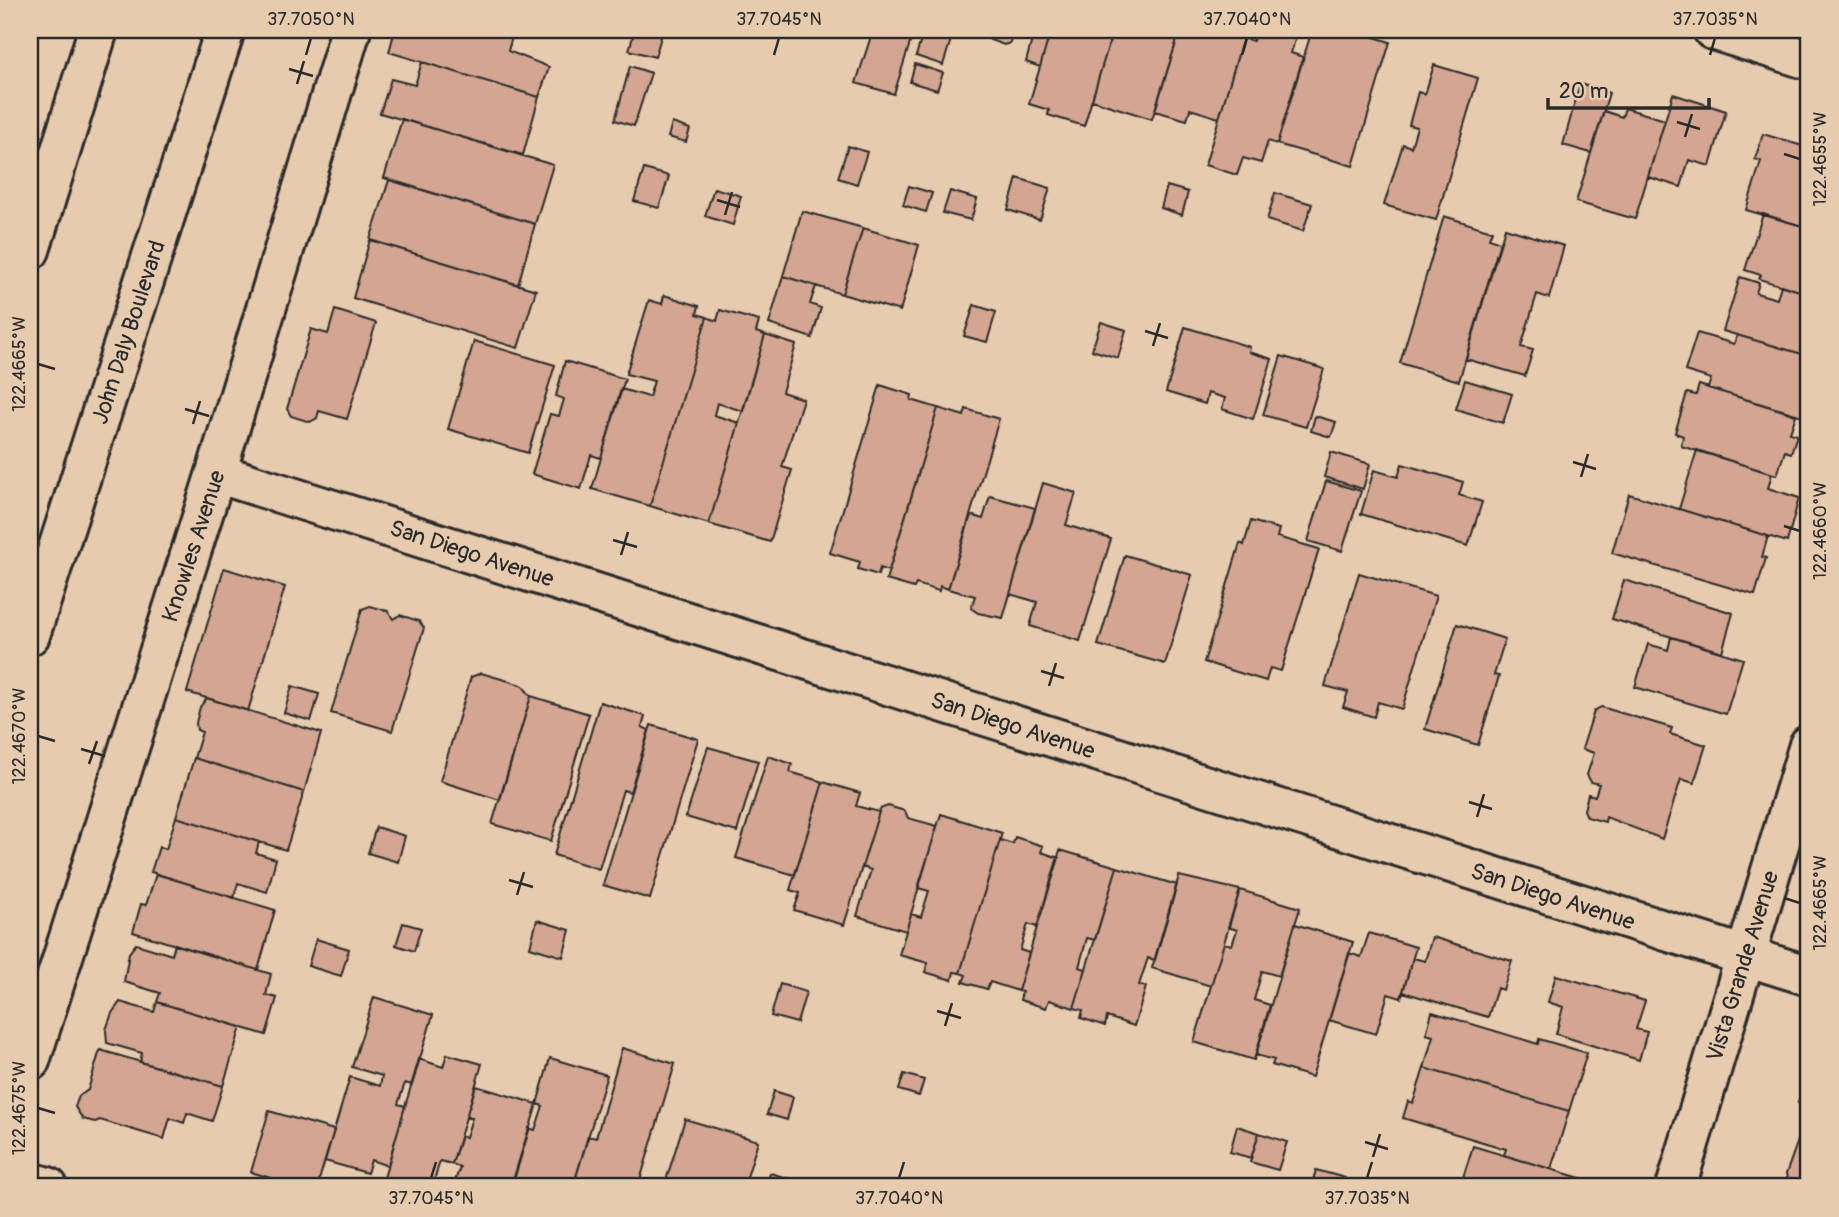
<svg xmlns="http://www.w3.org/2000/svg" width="1839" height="1217" font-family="Pangolin,sans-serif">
	<rect width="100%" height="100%" fill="#e7cbae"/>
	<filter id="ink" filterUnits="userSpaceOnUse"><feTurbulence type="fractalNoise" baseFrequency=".0143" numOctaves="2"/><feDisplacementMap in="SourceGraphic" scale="14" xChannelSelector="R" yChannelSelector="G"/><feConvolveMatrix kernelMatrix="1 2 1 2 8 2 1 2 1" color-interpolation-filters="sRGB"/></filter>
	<g filter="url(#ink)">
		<path fill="#d4a692" stroke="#2b2b2b" stroke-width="2" d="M 395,30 L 514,30 L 508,51 L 549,67 L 539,97 L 389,52 Z
			M 635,30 L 663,30 L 655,57 L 629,50 Z
			M 873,30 L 914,30 L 894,94 L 856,83 Z
			M 924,30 L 954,30 L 943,65 L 916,56 Z
			M 989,30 L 1051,30 L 1040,67 L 1026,62 L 1033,36 L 1013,30 L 1010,43 L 1004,45 L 990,40 L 987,36 Z
			M 1051,30 L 1113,30 L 1084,126 L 1048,115 L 1049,110 L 1029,104 Z
			M 1113,30 L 1180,30 L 1152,119 L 1092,100 Z
			M 1180,30 L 1245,32 L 1219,118 L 1190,109 L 1187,120 L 1155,111 Z
			M 1256,30 L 1298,30 L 1291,53 L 1303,57 L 1277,144 L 1268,141 L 1261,163 L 1243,158 L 1237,175 L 1205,165 L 1243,38 L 1253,41 Z
			M 1312,30 L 1352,30 L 1390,42 L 1353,166 L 1277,144 Z
			M 422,62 L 539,97 L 523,155 L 380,113 L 391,79 L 415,85 Z
			M 915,64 L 943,73 L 937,90 L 910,82 Z
			M 1434,65 L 1478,78 L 1436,220 L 1384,205 L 1403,144 L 1411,147 L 1417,127 L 1409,125 L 1418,92 L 1425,94 Z
			M 630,66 L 651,73 L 634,126 L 615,120 Z
			M 1580,84 L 1609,93 L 1591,153 L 1563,145 Z
			M 1673,94 L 1726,111 L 1710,166 L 1689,160 L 1681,187 L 1648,177 Z
			M 1625,108 L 1665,120 L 1635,219 L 1576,202 L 1604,111 L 1622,117 Z
			M 402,119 L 553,165 L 535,224 L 384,178 Z
			M 672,123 L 690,129 L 686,142 L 668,137 Z
			M 1763,134 L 1809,148 L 1809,228 L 1746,210 L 1761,161 L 1755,159 Z
			M 848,146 L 867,152 L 857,184 L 838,178 Z
			M 644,169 L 669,176 L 659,208 L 634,201 Z
			M 1017,178 L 1050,188 L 1040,220 L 1008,210 Z
			M 389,180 L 535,224 L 518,285 L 370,240 Z
			M 909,186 L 932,193 L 926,212 L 903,205 Z
			M 1167,186 L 1188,192 L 1182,215 L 1161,208 Z
			M 714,188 L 741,196 L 733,225 L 705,216 Z
			M 950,191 L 977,199 L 971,220 L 943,213 Z
			M 1275,193 L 1312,204 L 1303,231 L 1267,220 Z
			M 802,211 L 863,228 L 842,294 L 783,276 Z
			M 1763,214 L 1809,228 L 1809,294 L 1759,279 L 1761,275 L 1745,270 Z
			M 1444,216 L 1492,231 L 1489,238 L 1500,242 L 1459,381 L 1400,363 Z
			M 863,228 L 919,245 L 900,311 L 842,294 Z
			M 1505,228 L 1564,246 L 1549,298 L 1537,294 L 1521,347 L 1533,350 L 1525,376 L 1466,359 Z
			M 370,240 L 536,290 L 518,348 L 353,298 Z
			M 783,276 L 816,286 L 810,304 L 821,308 L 812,338 L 769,324 Z
			M 1740,277 L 1759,283 L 1756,293 L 1777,299 L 1781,285 L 1809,294 L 1809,356 L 1723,331 Z
			M 664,295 L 699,306 L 697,314 L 707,317 L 650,506 L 592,489 L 621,389 L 649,397 L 654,381 L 626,374 L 649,300 L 662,304 Z
			M 974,305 L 996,312 L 987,342 L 964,336 Z
			M 335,310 L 376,323 L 347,419 L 319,411 L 317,418 L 310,422 L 291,416 L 287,409 L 311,329 L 328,334 Z
			M 720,310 L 759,321 L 756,332 L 765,335 L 743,411 L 717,403 L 714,415 L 739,423 L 709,524 L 650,506 L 707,317 L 717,321 Z
			M 1101,322 L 1126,330 L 1118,358 L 1092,350 Z
			M 1185,327 L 1250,347 L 1249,352 L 1272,359 L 1253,419 L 1222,409 L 1225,398 L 1208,393 L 1205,404 L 1166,392 Z
			M 1697,333 L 1734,344 L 1737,335 L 1809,356 L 1809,418 L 1708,388 L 1711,379 L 1685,371 Z
			M 765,335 L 796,345 L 782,392 L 803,399 L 782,467 L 792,470 L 770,542 L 709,524 Z
			M 474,341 L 555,365 L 528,453 L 448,429 Z
			M 1281,356 L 1324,369 L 1306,427 L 1263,415 Z
			M 565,361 L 625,379 L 601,458 L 591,455 L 581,489 L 532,474 L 550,414 L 559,416 L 564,399 L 556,396 Z
			M 1465,380 L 1512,394 L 1503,423 L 1456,409 Z
			M 880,385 L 912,395 L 911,400 L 938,408 L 889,571 L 880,568 L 878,575 L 858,569 L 860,562 L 830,553 Z
			M 1699,385 L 1796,415 L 1790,433 L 1797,435 L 1791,453 L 1785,451 L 1777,475 L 1681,446 L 1683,436 L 1675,433 L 1687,393 L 1696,395 Z
			M 938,408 L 964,416 L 966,409 L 999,419 L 948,589 L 940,586 L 939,591 L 916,584 L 914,588 L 886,580 Z
			M 1315,416 L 1336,422 L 1331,437 L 1311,431 Z
			M 1697,450 L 1772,474 L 1768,488 L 1799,498 L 1787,542 L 1679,509 Z
			M 1331,452 L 1370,464 L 1363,489 L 1324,477 Z
			M 1402,464 L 1463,482 L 1459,495 L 1482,502 L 1468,546 L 1361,514 L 1374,470 L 1398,477 Z
			M 1326,481 L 1361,491 L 1342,551 L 1308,541 Z
			M 1043,483 L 1076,493 L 1066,525 L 1111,539 L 1080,641 L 1030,626 L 1037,602 L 1010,594 Z
			M 1629,494 L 1768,536 L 1762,557 L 1766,558 L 1755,595 L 1612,553 Z
			M 990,496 L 1035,508 L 1003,618 L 978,613 L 971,608 L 975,596 L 948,589 L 971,515 L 983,519 Z
			M 1251,521 L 1279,529 L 1277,537 L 1319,549 L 1281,671 L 1270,668 L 1266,681 L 1204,662 L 1240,543 L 1244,545 Z
			M 1125,555 L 1192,575 L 1165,664 L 1098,645 Z
			M 224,568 L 285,587 L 248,711 L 187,692 Z
			M 1359,573 L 1436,596 L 1402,709 L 1378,702 L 1374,717 L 1343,707 L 1348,692 L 1325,686 Z
			M 1624,580 L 1733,613 L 1722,652 L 1612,619 Z
			M 370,606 L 388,611 L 393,619 L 400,615 L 419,621 L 424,628 L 392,731 L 331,713 L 362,609 Z
			M 1457,624 L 1505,639 L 1494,675 L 1499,676 L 1478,745 L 1425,729 Z
			M 1671,637 L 1743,659 L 1726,714 L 1635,687 L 1648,644 L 1668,650 Z
			M 481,673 L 522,685 L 531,696 L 500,800 L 440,781 L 471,677 Z
			M 292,686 L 319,694 L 311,721 L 284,713 Z
			M 531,696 L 589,714 L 551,841 L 492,824 Z
			M 207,698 L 321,733 L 304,792 L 194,758 L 202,732 L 197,730 L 196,723 L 200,707 Z
			M 600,702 L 645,716 L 642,727 L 649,730 L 630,792 L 623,790 L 599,869 L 554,855 Z
			M 1601,707 L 1672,728 L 1670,734 L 1706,745 L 1694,783 L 1681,779 L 1662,839 L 1606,817 L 1605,822 L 1587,817 L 1584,810 L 1588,794 L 1595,796 L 1599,784 L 1591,782 L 1587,775 L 1594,753 L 1582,749 L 1594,711 Z
			M 651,725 L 698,739 L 650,899 L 603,885 Z
			M 708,747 L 758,761 L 737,832 L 686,817 Z
			M 768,756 L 792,764 L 790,772 L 823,782 L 795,875 L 736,858 Z
			M 194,758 L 304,792 L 286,850 L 176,817 Z
			M 823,782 L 860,793 L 856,806 L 879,812 L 844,925 L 794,910 L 800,893 L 790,890 Z
			M 888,806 L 905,811 L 908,818 L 937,826 L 906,931 L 857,916 L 871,870 L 862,867 L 880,809 Z
			M 941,814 L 1002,833 L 960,973 L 954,972 L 952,980 L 925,972 L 928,963 L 899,955 L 911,914 L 921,917 L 929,891 L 918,888 Z
			M 176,817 L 259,842 L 256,853 L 276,859 L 267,892 L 238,883 L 234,898 L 151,872 L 159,847 L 166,849 Z
			M 376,827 L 405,836 L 398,862 L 368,853 Z
			M 1015,837 L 1043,846 L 1041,852 L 1059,858 L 1037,927 L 1028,924 L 1020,950 L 1029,953 L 1018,991 L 990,982 L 987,989 L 963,982 L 966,975 L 960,973 L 1000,840 L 1013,844 Z
			M 1060,850 L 1117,867 L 1095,940 L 1087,938 L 1079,967 L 1086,969 L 1074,1008 L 1049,1000 L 1046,1008 L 1020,1000 L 1022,992 L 1018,991 Z
			M 1117,867 L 1177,885 L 1155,960 L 1148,958 L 1139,985 L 1146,987 L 1134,1026 L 1107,1017 L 1105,1026 L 1081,1018 L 1083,1010 L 1074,1008 Z
			M 156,874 L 275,910 L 258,970 L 133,932 L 141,904 L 146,905 Z
			M 1179,876 L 1240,890 L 1211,986 L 1152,968 Z
			M 1240,890 L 1300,908 L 1279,976 L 1262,971 L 1254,1000 L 1270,1005 L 1254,1060 L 1194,1042 L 1224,943 L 1232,945 L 1237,930 L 1228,927 Z
			M 537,920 L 570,930 L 563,957 L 530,947 Z
			M 403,923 L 421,928 L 414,951 L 396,945 Z
			M 1295,924 L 1353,942 L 1312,1077 L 1272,1065 L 1274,1060 L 1256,1055 Z
			M 1369,933 L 1416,947 L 1401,998 L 1388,994 L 1376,1034 L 1329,1020 L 1349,953 L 1361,957 Z
			M 1432,937 L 1512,961 L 1503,990 L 1497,988 L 1488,1017 L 1403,992 L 1413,958 L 1425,961 Z
			M 316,939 L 349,949 L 341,976 L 308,966 Z
			M 136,944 L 172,955 L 175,944 L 271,974 L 266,995 L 277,998 L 266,1035 L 157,1002 L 160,993 L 124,982 L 129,953 Z
			M 1556,975 L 1645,1001 L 1636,1029 L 1647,1032 L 1639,1060 L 1556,1034 L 1563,1007 L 1548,1002 Z
			M 780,984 L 806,992 L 797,1023 L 771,1016 Z
			M 374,997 L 433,1015 L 412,1085 L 405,1083 L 398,1104 L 405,1106 L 388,1166 L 371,1160 L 367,1173 L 325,1161 L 350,1077 L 380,1086 L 382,1076 L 352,1067 Z
			M 120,1002 L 154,1012 L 157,1002 L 241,1027 L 223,1086 L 140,1062 L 142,1053 L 107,1043 L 106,1030 L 112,1013 Z
			M 1432,1012 L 1538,1044 L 1539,1039 L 1587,1053 L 1569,1111 L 1424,1068 L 1433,1036 L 1426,1034 Z
			M 622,1048 L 675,1064 L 638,1187 L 573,1187 L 588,1136 L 596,1138 Z
			M 100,1050 L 223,1086 L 212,1121 L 187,1113 L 184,1123 L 170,1118 L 164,1139 L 100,1120 L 95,1122 L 83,1119 L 75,1107 L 79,1096 L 88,1090 Z
			M 447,1054 L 482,1064 L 452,1164 L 440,1161 L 432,1187 L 415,1187 L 384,1178 L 419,1059 L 443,1067 Z
			M 550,1058 L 607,1075 L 573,1187 L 511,1187 L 529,1128 L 535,1130 L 543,1106 L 537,1104 Z
			M 1809,1065 L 1809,1106 L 1798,1103 Z
			M 1424,1068 L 1569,1111 L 1551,1169 L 1504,1155 L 1506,1149 L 1403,1118 L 1408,1101 L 1413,1103 Z
			M 904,1074 L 924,1080 L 919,1096 L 899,1090 Z
			M 476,1086 L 537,1104 L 513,1183 L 505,1181 L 503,1187 L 453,1187 L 460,1167 L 452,1164 L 461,1136 L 466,1137 L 472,1118 L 466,1117 Z
			M 774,1091 L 793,1097 L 787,1120 L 767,1114 Z
			M 269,1111 L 334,1130 L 317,1187 L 300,1187 L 251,1172 Z
			M 685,1119 L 758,1141 L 744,1187 L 664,1187 Z
			M 1805,1121 L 1809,1122 L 1809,1187 L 1788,1180 L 1786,1174 Z
			M 1237,1126 L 1259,1133 L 1251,1158 L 1230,1152 Z
			M 1259,1133 L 1287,1142 L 1278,1170 L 1250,1162 Z
			M 1473,1146 L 1587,1180 L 1585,1187 L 1460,1187 Z
			M 1316,1170 L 1345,1178 L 1342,1187 L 1311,1187 Z
			M 770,1173 L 818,1187 L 766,1187 Z"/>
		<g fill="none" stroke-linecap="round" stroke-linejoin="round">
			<defs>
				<path id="minor" d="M 1713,30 L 1809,60
					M 216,473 L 1809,976
					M 30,1061 L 216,473 L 351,30
					M 30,1182 L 48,1187
					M 1676,1187 L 1809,745"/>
				<path id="major" d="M 30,250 L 98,30
					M 30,635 L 225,30"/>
			</defs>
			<use href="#minor" stroke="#2b2b2b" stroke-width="44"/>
			<use href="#major" stroke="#2b2b2b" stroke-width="44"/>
			<use href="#minor" stroke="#e7cbae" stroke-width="38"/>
			<use href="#major" stroke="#e7cbae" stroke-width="38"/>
		</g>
	</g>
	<path fill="none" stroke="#2b2b2b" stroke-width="2.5" d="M 306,55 L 311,38M 774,55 L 779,38M 1242,55 L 1247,38M 1710,55 L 1715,38M 289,69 L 313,76M 297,84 L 304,61M 1677,122 L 1700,129M 1685,137 L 1692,114M 1784,154 L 1800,159M 717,200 L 740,207M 725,215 L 732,192M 1145,331 L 1168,338M 1153,346 L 1160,323M 38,364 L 55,369M 185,409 L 209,416M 193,424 L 200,401M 1573,462 L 1596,469M 1581,477 L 1588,454M 1784,526 L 1800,531M 613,540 L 637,547M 621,555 L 628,532M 1041,671 L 1064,678M 1049,686 L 1056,663M 38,736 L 55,741M 81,749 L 105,756M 89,764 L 97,741M 1469,802 L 1492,809M 1477,817 L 1484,794M 509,880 L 533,887M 517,895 L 524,872M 1784,898 L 1800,903M 937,1011 L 961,1018M 945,1026 L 952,1003M 38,1108 L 55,1113M 1365,1142 L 1388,1149M 1373,1157 L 1380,1134M 431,1178 L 436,1162M 899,1178 L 904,1162M 1367,1178 L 1372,1162"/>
	<g text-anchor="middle" stroke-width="5" stroke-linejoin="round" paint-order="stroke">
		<g font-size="23" fill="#2b2b2b" stroke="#e7cbae">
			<text transform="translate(128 332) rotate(-72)" y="8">John Daly Boulevard</text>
			<text transform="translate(193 546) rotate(-72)" y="8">Knowles Avenue</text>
			<text transform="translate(472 553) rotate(18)" y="8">San Diego Avenue</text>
			<text transform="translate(1013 725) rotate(18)" y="8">San Diego Avenue</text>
			<text transform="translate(1553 896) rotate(18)" y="8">San Diego Avenue</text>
			<text transform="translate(1742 966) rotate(-73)" y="8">Vista Grande Avenue</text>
		</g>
	</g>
	<rect width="1839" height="1217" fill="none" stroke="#e7cbae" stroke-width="77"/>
	<path d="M1548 98v10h161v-10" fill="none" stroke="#2b2b2b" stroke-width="3.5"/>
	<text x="1559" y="98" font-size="21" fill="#2b2b2b" stroke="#e7cbae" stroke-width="5" paint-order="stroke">20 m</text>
	<rect x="38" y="38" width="1762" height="1140" fill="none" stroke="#2b2b2b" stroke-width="2.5"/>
	<g font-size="18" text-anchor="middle" fill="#2b2b2b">
		<text x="311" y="25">37.7050°N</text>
		<text x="779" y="25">37.7045°N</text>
		<text x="1247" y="25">37.7040°N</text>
		<text x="1715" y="25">37.7035°N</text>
		<text transform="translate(1820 159) rotate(-90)" y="6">122.4655°W</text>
		<text transform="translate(19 364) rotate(-90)" y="6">122.4665°W</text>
		<text transform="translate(1820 531) rotate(-90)" y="6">122.4660°W</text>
		<text transform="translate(19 736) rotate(-90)" y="6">122.4670°W</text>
		<text transform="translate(1820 903) rotate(-90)" y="6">122.4665°W</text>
		<text transform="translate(19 1108) rotate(-90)" y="6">122.4675°W</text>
		<text x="431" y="1204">37.7045°N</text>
		<text x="899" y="1204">37.7040°N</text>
		<text x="1367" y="1204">37.7035°N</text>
	</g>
</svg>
